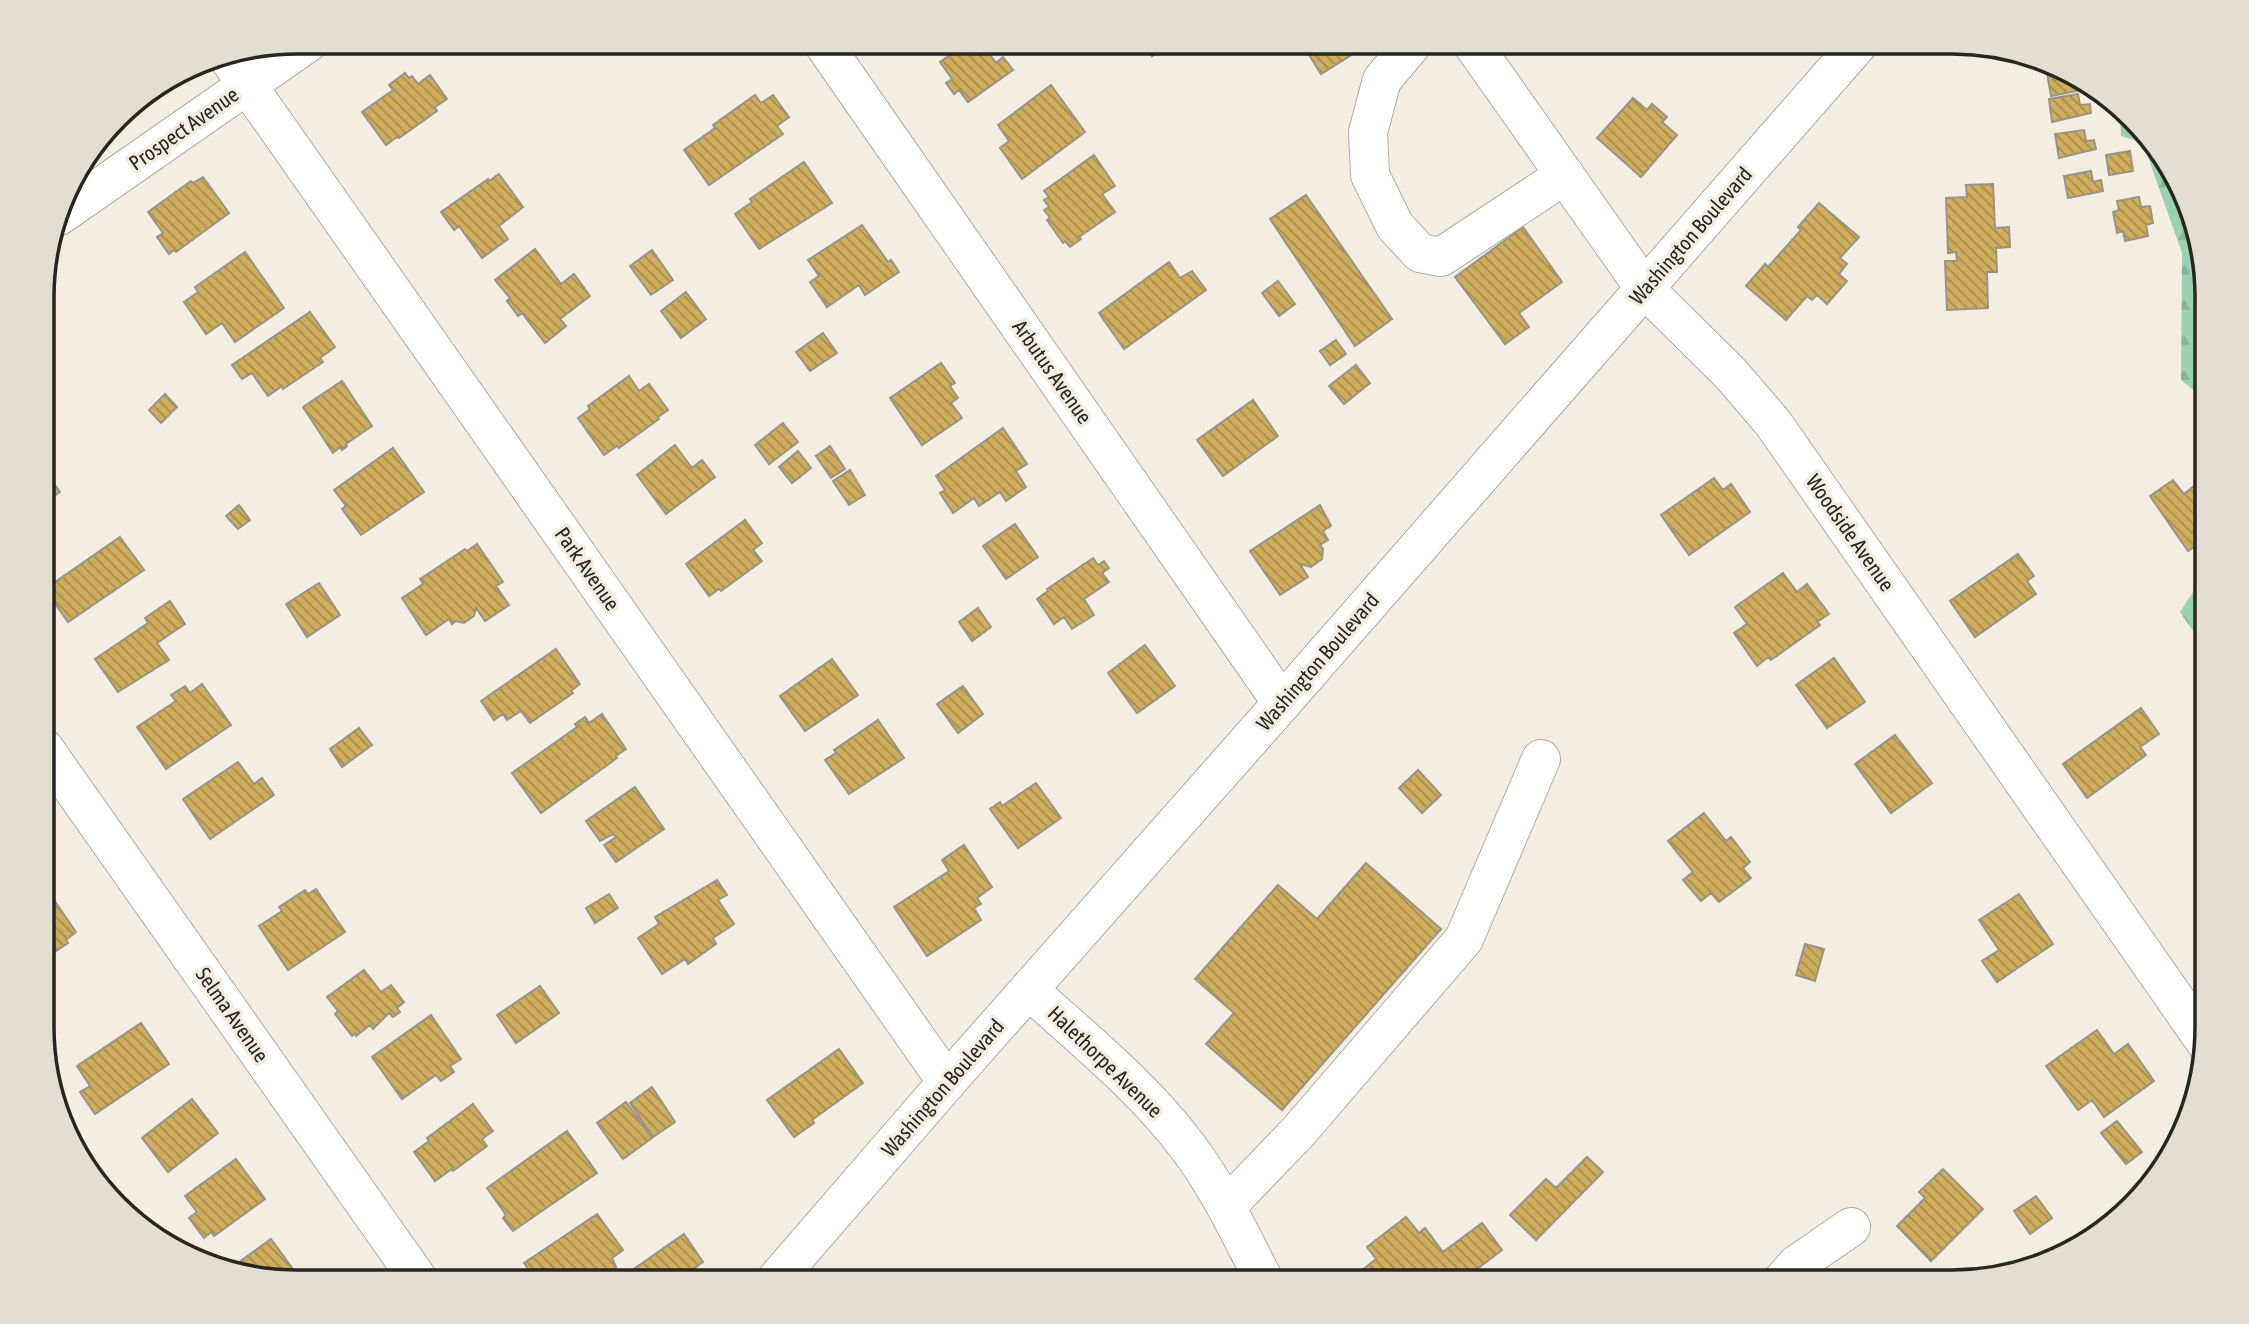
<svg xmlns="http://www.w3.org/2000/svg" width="2249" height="1324" font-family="'Asap Condensed',sans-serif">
	<defs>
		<pattern id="forest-firs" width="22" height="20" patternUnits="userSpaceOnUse" patternTransform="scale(1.75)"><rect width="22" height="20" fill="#9bd1b3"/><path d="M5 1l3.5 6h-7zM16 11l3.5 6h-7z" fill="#86b39a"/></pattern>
		<pattern id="building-back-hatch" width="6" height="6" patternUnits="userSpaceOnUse" patternTransform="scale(1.75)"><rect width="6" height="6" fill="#cfae5d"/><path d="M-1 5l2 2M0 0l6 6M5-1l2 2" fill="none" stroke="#a88d4c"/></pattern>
	</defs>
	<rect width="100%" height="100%" fill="#f3eee1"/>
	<path fill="url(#forest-firs)" d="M 2120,117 L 2173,169 L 2206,280 L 2206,400 L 2181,380 L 2182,253 L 2143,143 L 2121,136 Z
		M 2206,572 L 2206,650 L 2180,612 Z"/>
	<path fill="url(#building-back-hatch)" stroke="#999488" stroke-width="2" d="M 475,42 L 498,42 L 481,52 Z
		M 968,42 L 981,42 L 996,63 L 1003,57 L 1013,70 L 968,102 L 959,90 L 954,94 L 946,83 L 952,79 L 940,62 Z
		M 1142,42 L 1172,42 L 1152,56 Z
		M 1301,42 L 1372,42 L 1321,74 Z
		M 2046,67 L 2080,76 L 2092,88 L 2051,96 Z
		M 405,73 L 409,78 L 412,76 L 418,84 L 430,75 L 447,99 L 435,107 L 437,111 L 399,138 L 397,137 L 386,145 L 362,112 L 393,90 L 389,85 Z
		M 1051,85 L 1085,132 L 1022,179 L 1000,148 L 1009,141 L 998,125 Z
		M 2078,94 L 2080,105 L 2090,104 L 2091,113 L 2052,122 L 2049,99 Z
		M 755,95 L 761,103 L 773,95 L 789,117 L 777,126 L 783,134 L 709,185 L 684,150 L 715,128 L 713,125 Z
		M 1633,98 L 1647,110 L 1652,104 L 1667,117 L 1662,122 L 1677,135 L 1641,177 L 1597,138 Z
		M 2084,130 L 2086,141 L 2094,140 L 2096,149 L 2059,158 L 2055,134 Z
		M 2130,151 L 2133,171 L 2109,175 L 2106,155 Z
		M 1094,155 L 1115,186 L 1102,194 L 1115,212 L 1079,237 L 1081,239 L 1070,247 L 1065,241 L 1063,243 L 1047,220 L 1050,218 L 1044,210 L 1049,207 L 1044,200 L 1049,197 L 1044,191 Z
		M 804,162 L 832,203 L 759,249 L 735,214 L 752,202 L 750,199 Z
		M 2091,171 L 2093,182 L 2101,180 L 2103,191 L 2068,198 L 2064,176 Z
		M 499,174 L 523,207 L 499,226 L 508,239 L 482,258 L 459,226 L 454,230 L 441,212 L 488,179 L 489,181 Z
		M 203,177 L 229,213 L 176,252 L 174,250 L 169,254 L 157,237 L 163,233 L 148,212 L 191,181 L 193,183 Z
		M 1993,184 L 1995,228 L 2009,227 L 2010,247 L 1996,248 L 1997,272 L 1987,272 L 1988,308 L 1947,310 L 1945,261 L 1957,261 L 1956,252 L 1948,253 L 1946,198 L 1967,197 L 1966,185 Z
		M 1306,195 L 1392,319 L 1355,346 L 1270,219 Z
		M 2139,197 L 2141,207 L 2150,206 L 2153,223 L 2146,225 L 2148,236 L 2125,241 L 2123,231 L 2117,233 L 2113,212 L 2119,210 L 2117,201 Z
		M 1819,203 L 1859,237 L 1840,258 L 1847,264 L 1839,274 L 1847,281 L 1827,304 L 1817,295 L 1812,300 L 1807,296 L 1786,320 L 1746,286 L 1765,264 L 1768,267 L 1801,230 L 1798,227 Z
		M 862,225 L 888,262 L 891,260 L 899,272 L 865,295 L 859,285 L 827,307 L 810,282 L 819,276 L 808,260 Z
		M 1523,227 L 1562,282 L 1519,313 L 1529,327 L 1505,344 L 1455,277 Z
		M 535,249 L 561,284 L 574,274 L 590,296 L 560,319 L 566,326 L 545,343 L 522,313 L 518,316 L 507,301 L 510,298 L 495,280 Z
		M 652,250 L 673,280 L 651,295 L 630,266 Z
		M 245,252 L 284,308 L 235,342 L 222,323 L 206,334 L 184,302 L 198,292 L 195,287 Z
		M 1169,262 L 1180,278 L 1192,271 L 1206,290 L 1124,349 L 1099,313 Z
		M 1278,281 L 1295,304 L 1279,316 L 1262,293 Z
		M 686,292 L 706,319 L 681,338 L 661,311 Z
		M 310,312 L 335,347 L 320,358 L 323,362 L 283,389 L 282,386 L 268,396 L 252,373 L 242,379 L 232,365 Z
		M 823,333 L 837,353 L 810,371 L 796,352 Z
		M 1336,340 L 1346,354 L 1330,365 L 1320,351 Z
		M 941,363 L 955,383 L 950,386 L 958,398 L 951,403 L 962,418 L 922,445 L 890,398 Z
		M 1356,365 L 1370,383 L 1344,404 L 1329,386 Z
		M 629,376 L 639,391 L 649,384 L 668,410 L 658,417 L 659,419 L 619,448 L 617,446 L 604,455 L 578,418 L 590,409 L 588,406 Z
		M 342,381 L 372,426 L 346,444 L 347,446 L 342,450 L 340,447 L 333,453 L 303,407 Z
		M 165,394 L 177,407 L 161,423 L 149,410 Z
		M 1253,400 L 1278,436 L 1223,476 L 1197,440 Z
		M 783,423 L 798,442 L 769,464 L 755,445 Z
		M 1003,428 L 1027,464 L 1016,471 L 1026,487 L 1006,501 L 1000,492 L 979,506 L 974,498 L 953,513 L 940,493 L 945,490 L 936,476 Z
		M 675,445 L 692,468 L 702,460 L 715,477 L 666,514 L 637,475 Z
		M 830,446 L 845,469 L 831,478 L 816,456 Z
		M 393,448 L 424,492 L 361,535 L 342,509 L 346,506 L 334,490 Z
		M 798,451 L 811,468 L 792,483 L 779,467 Z
		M 44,469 L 60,492 L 44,503 Z
		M 850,470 L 865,495 L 849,505 L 833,481 Z
		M 1714,478 L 1723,490 L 1731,484 L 1750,512 L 1689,555 L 1661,515 Z
		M 2173,480 L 2184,494 L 2194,486 L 2204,500 L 2194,508 L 2204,522 L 2193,531 L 2201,542 L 2188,551 L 2150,496 Z
		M 239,505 L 250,520 L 238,529 L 226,516 Z
		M 1320,505 L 1331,526 L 1323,531 L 1328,540 L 1320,545 L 1323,549 L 1322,559 L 1311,567 L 1300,564 L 1308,577 L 1280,595 L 1250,551 Z
		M 745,520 L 762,543 L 753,550 L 762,561 L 721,591 L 719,589 L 709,596 L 686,564 Z
		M 1015,524 L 1038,557 L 1006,579 L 983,546 Z
		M 120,537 L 144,570 L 68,622 L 45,589 Z
		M 477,544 L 503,582 L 496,586 L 509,605 L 485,621 L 476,608 L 474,616 L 464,623 L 456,621 L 452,624 L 449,619 L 426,635 L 402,598 L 423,584 L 420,579 L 465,549 L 467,551 Z
		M 2018,554 L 2034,576 L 2027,581 L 2036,594 L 1975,637 L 1950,601 Z
		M 1093,558 L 1098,565 L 1104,561 L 1109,568 L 1102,573 L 1109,582 L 1084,599 L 1094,615 L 1072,629 L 1064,617 L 1054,624 L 1037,599 L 1048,591 L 1047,589 Z
		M 1783,573 L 1797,592 L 1807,584 L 1829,614 L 1817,622 L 1820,625 L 1771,660 L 1768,657 L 1757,666 L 1734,633 L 1747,624 L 1735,607 Z
		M 319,583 L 340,615 L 307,637 L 286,604 Z
		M 170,601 L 185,624 L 157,643 L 169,660 L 118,692 L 95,659 L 148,623 L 145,618 Z
		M 978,608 L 991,627 L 972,641 L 959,622 Z
		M 1145,645 L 1175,686 L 1137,713 L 1108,673 Z
		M 556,649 L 580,684 L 571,691 L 573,693 L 530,723 L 521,711 L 507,720 L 503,714 L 494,720 L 481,701 Z
		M 1834,658 L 1865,702 L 1827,728 L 1796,685 Z
		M 832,659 L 858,695 L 805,731 L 780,696 Z
		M 202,684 L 231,725 L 166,769 L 137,727 L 176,701 L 171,695 L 185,686 L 190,693 Z
		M 963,686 L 983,714 L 958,733 L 937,704 Z
		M 2141,708 L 2159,734 L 2140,747 L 2146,755 L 2087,798 L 2063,764 Z
		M 602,714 L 626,749 L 616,756 L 617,758 L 541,813 L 512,773 L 577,727 L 575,724 L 585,717 L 589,723 Z
		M 878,720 L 904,758 L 849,794 L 825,760 L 836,753 L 834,750 Z
		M 359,728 L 372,745 L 342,767 L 330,749 Z
		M 1895,735 L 1932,783 L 1891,813 L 1855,764 Z
		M 238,762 L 254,784 L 262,778 L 274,795 L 210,839 L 183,799 Z
		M 1418,770 L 1441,795 L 1422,813 L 1399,788 Z
		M 1036,783 L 1061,818 L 1018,848 L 990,809 L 1000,802 L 1002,806 Z
		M 635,787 L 664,829 L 616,862 L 604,845 L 616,837 L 613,834 L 600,841 L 586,821 Z
		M 1704,813 L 1726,841 L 1731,837 L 1750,862 L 1743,868 L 1751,878 L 1719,902 L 1711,893 L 1701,901 L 1683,880 L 1693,872 L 1668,841 Z
		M 964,845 L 992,887 L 977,898 L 981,904 L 974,908 L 981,920 L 927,956 L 894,907 L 949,871 L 942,860 Z
		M 1366,863 L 1441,929 L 1282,1110 L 1206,1044 L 1234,1013 L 1195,979 L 1278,885 L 1317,919 Z
		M 717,880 L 727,895 L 718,900 L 734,924 L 713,938 L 716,944 L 688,964 L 685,959 L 662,974 L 638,938 L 659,924 L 655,917 Z
		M 45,887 L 76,932 L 66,940 L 68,943 L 44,959 Z
		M 316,889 L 345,932 L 288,970 L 259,926 L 282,911 L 279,907 L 305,890 L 308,894 Z
		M 609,894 L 618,908 L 595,923 L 586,908 Z
		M 2019,894 L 2053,944 L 1997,982 L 1982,961 L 1999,950 L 1979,920 Z
		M 1805,944 L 1824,949 L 1815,981 L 1796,975 Z
		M 364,970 L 381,992 L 391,985 L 404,1002 L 397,1008 L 400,1012 L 393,1017 L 389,1013 L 373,1029 L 370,1025 L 356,1036 L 355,1033 L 352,1036 L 335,1014 L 338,1011 L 327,997 Z
		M 540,986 L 559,1013 L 516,1043 L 497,1015 Z
		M 431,1015 L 461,1059 L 450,1066 L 454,1072 L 441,1081 L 436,1075 L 402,1099 L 372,1057 Z
		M 141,1023 L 169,1064 L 95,1114 L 80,1092 L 90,1086 L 77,1066 Z
		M 2097,1030 L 2114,1054 L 2128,1044 L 2154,1081 L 2104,1117 L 2092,1100 L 2078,1110 L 2046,1066 Z
		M 839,1049 L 863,1083 L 812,1120 L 814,1123 L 794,1137 L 767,1100 Z
		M 652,1087 L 675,1122 L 653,1137 L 630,1103 Z
		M 192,1099 L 218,1133 L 168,1172 L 142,1138 Z
		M 626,1102 L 652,1138 L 623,1159 L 597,1123 Z
		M 473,1104 L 493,1131 L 482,1139 L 487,1146 L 453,1171 L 452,1169 L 435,1181 L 414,1152 L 429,1141 L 427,1138 Z
		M 2117,1121 L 2142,1152 L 2126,1164 L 2101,1133 Z
		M 567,1131 L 597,1173 L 513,1231 L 503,1218 L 506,1215 L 487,1188 Z
		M 1587,1157 L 1603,1172 L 1536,1240 L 1510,1215 L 1546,1179 L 1556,1188 Z
		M 236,1159 L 265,1199 L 214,1236 L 211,1232 L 204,1238 L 189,1218 L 197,1212 L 185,1196 Z
		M 1943,1169 L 1983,1209 L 1931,1261 L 1897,1226 L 1925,1198 L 1919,1192 Z
		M 2036,1196 L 2052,1218 L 2030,1234 L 2014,1211 Z
		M 597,1214 L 623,1250 L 612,1258 L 616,1267 L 596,1282 L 529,1282 L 527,1280 L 533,1276 L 524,1263 Z
		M 1406,1217 L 1419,1233 L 1425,1228 L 1443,1252 L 1482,1223 L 1502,1250 L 1460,1282 L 1369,1282 L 1361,1271 L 1376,1259 L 1367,1247 Z
		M 684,1234 L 703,1262 L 675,1282 L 615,1282 Z
		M 271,1239 L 301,1280 L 299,1282 L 235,1265 Z"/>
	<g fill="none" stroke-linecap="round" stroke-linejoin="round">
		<defs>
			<path id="minor" d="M 822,42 L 1282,703
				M 1414,42 L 1382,80 L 1368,132 L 1370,175 L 1395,226 L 1420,253 L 1441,257 L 1565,175
				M 1471,42 L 1645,289 L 1731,374 L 1773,423 L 2206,1043
				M 227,56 L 947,1082
				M 59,216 L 309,42
				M 44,748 L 420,1282
				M 1029,990 C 1084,1040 1143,1087 1188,1147 C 1219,1188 1241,1236 1265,1282
				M 1226,1207 L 1299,1131 L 1464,939 L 1541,759
				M 1781,1282 L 1796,1265 L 1851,1227"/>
			<path id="major" d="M 774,1282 L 947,1082 L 1282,703 L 1860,42"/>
		</defs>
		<use href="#minor" stroke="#b1aca0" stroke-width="40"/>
		<use href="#major" stroke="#b1aca0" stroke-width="40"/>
		<use href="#minor" stroke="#fff" stroke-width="38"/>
		<use href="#major" stroke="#fff" stroke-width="38"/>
	</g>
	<g text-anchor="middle" stroke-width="7" stroke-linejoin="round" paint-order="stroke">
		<g font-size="21" fill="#282621" stroke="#f3eee1">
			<text transform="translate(184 129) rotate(-35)" y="7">Prospect Avenue</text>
			<text transform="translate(1691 236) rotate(-49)" y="7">Washington Boulevard</text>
			<text transform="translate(1052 372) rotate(55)" y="7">Arbutus Avenue</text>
			<text transform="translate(1850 533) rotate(55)" y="7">Woodside Avenue</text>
			<text transform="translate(587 569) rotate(55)" y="7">Park Avenue</text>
			<text transform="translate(1318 662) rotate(-49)" y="7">Washington Boulevard</text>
			<text transform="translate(232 1015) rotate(55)" y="7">Selma Avenue</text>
			<text transform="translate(1105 1062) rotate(44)" y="7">Halethorpe Avenue</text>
			<text transform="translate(943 1088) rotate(-49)" y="7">Washington Boulevard</text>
		</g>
	</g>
	<path d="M0 0H2249V1324H0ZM297 54H1952A243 243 0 0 1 2195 297V1027A243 243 0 0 1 1952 1270H297A243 243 0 0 1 54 1027V297A243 243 0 0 1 297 54Z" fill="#e3ded2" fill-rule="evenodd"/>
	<path fill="none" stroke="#282621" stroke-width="3.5" d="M297 54H1952A243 243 0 0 1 2195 297V1027A243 243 0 0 1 1952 1270H297A243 243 0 0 1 54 1027V297A243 243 0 0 1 297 54Z"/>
</svg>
